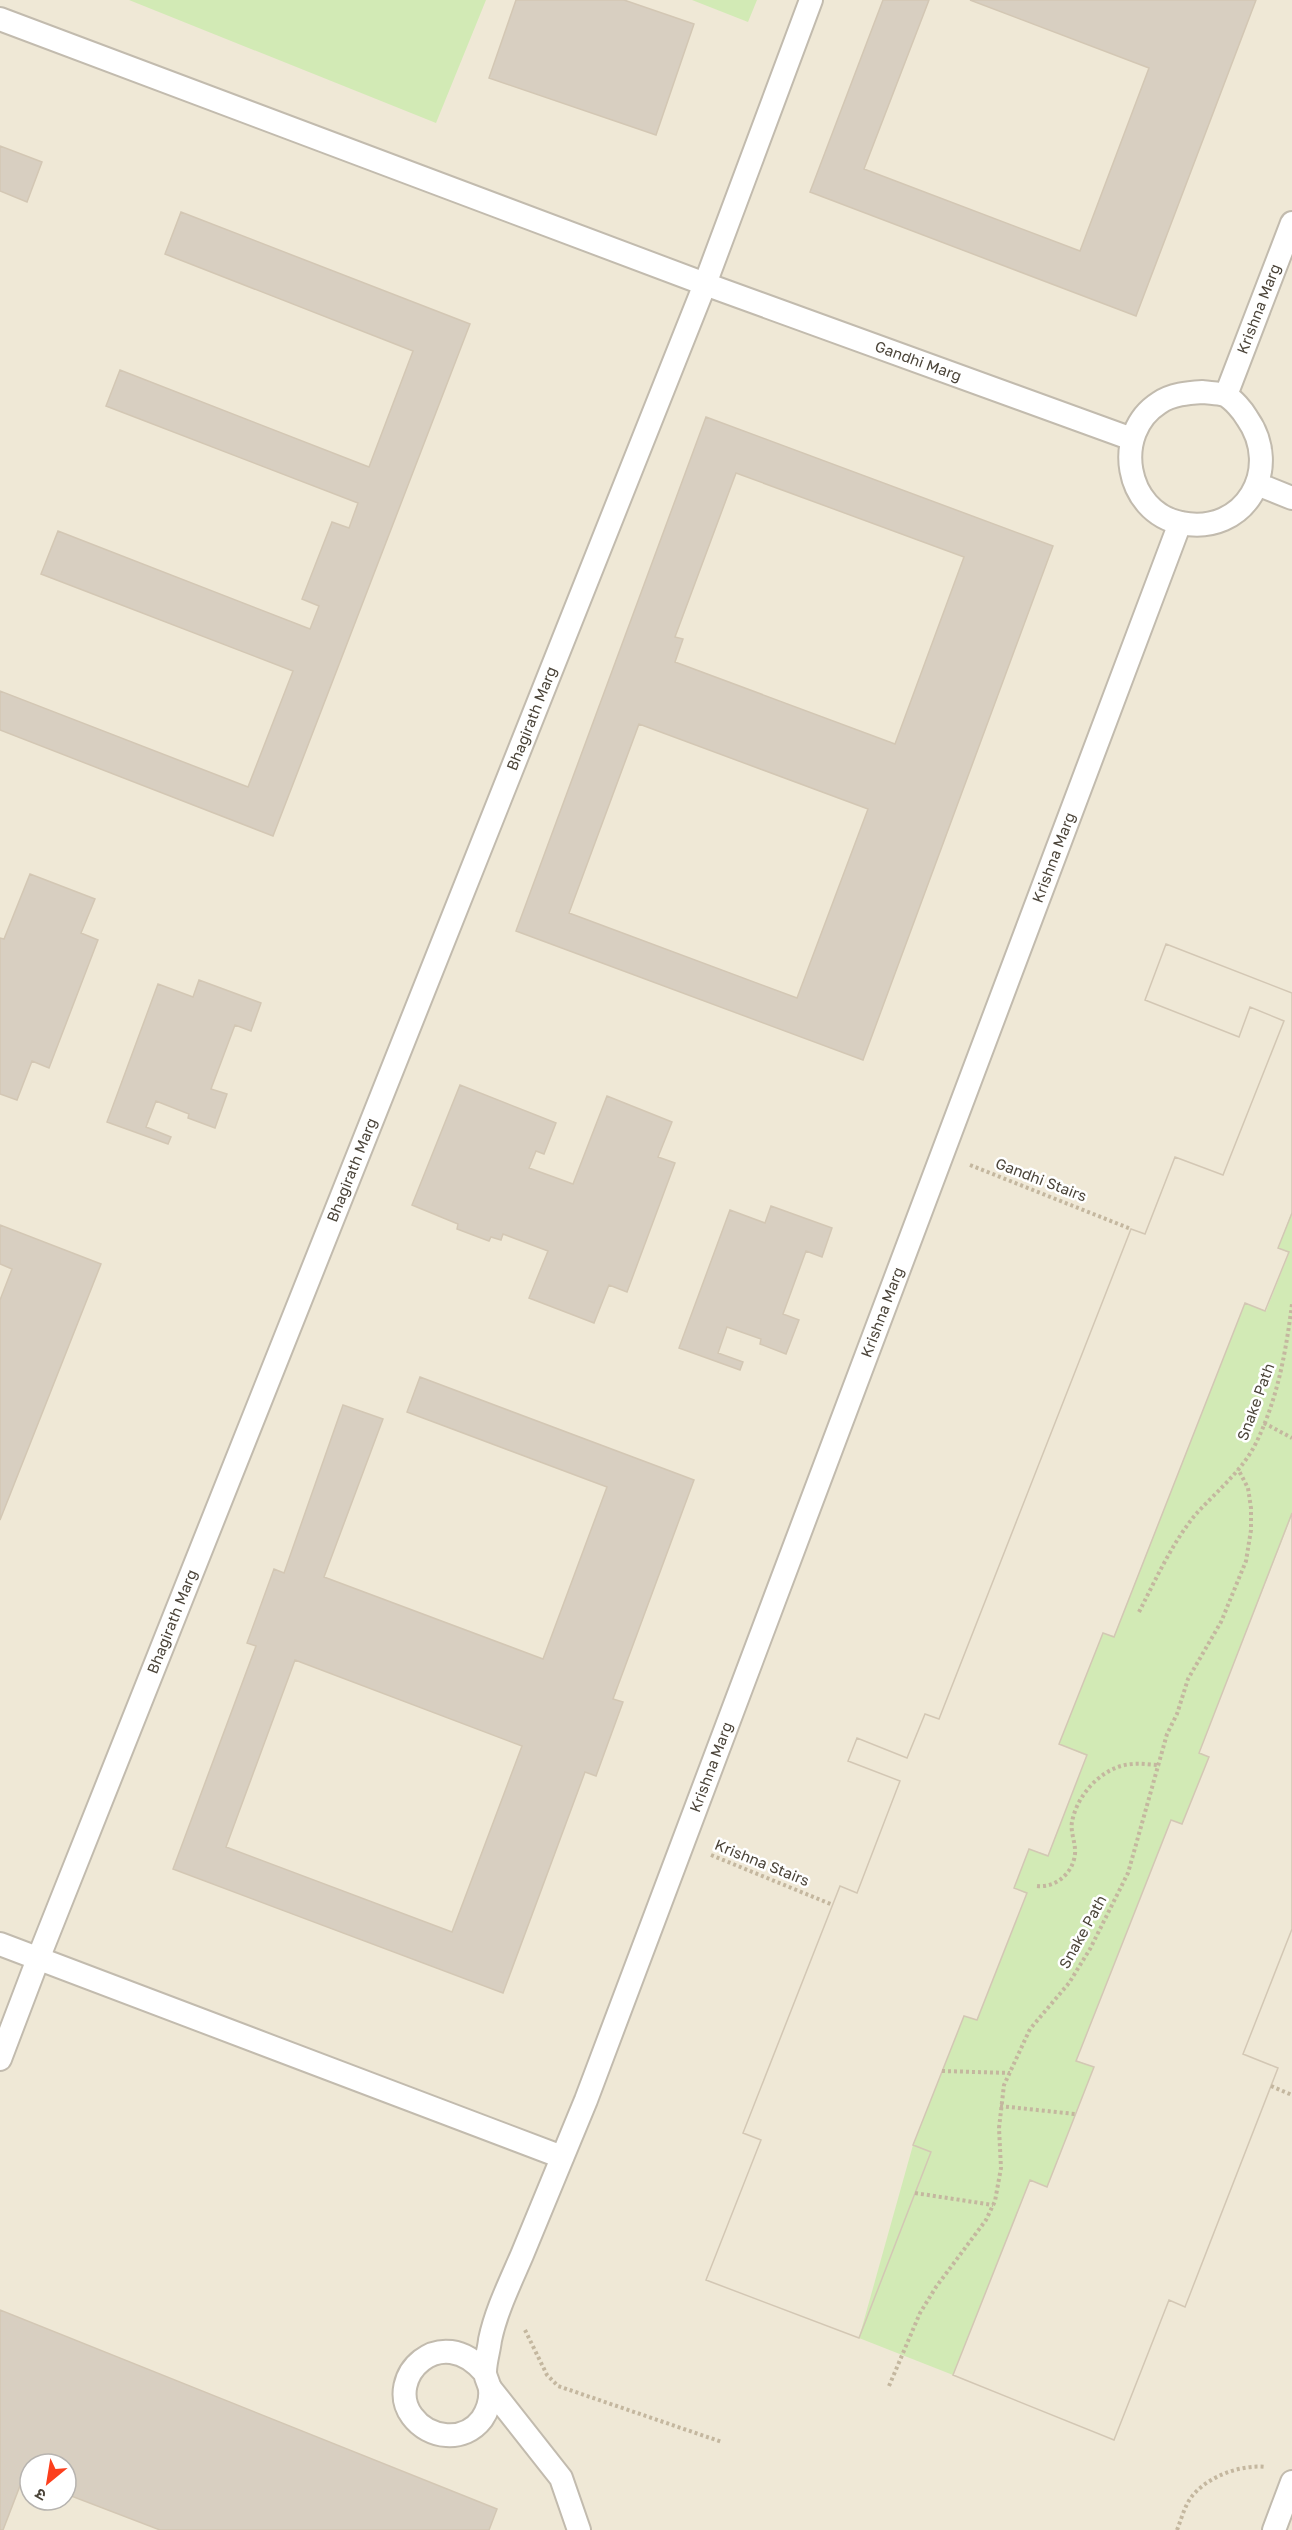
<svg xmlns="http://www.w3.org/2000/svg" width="1292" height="2530" font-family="'Golos Text','Noto Sans Devanagari',sans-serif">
	<rect width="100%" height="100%" fill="#f6f3ec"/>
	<path fill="#efe8d6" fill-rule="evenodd" d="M 0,0 L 1292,0 L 1292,2530 L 0,2530 ZM 30,2464 L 66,2464 L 66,2500 L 30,2500 Z"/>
	<path fill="#d2eab5" d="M 129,0 L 486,0 L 436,123 Z
		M 692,0 L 757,0 L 748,22 Z
		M 1292,1211 L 1292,1515 L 1199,1752 L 1209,1757 L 1182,1824 L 1171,1820 L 1076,2060 L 1094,2067 L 1047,2187 L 1030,2180 L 953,2375 L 859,2338 L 913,2145 L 964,2016 L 977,2020 L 1027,1894 L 1014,1888 L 1029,1849 L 1048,1855 L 1087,1756 L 1059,1744 L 1103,1633 L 1114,1636 L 1245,1303 L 1266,1311 L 1289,1253 L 1278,1248 Z"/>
	<path fill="#d8cfc1" stroke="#d3c7b4" stroke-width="1.5" fill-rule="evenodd" d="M 516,0 L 624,0 L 694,24 L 656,135 L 489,78 Z
		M 883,0 L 929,0 L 864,169 L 1080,251 L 1149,68 L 970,0 L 1256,0 L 1136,316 L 810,192 Z
		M 0,146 L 42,162 L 27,202 L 0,191 Z
		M 181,212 L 470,324 L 273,836 L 0,730 L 0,691 L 248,787 L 293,671 L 41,574 L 58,531 L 310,629 L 319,606 L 302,599 L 332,522 L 349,528 L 358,503 L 106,406 L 120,370 L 369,467 L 413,351 L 165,254 Z
		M 706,417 L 1053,546 L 863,1060 L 516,931 ZM 736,473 L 964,557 L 895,744 L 675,662 L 683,639 L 675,637 ZM 639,724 L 868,809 L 797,998 L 569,913 Z
		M 30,874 L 95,899 L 81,933 L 98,940 L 49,1068 L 32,1061 L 17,1100 L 0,1094 L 0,938 L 4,939 Z
		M 1166,944 L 1292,993 L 1292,1213 L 1278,1248 L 1289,1252 L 1265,1311 L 1245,1303 L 1114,1637 L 1103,1633 L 1059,1744 L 1087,1755 L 1048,1856 L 1029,1849 L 1014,1888 L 1027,1893 L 977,2020 L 964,2016 L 913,2145 L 931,2152 L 859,2338 L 706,2280 L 761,2140 L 743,2133 L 840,1886 L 857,1893 L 900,1781 L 848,1761 L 857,1738 L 907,1758 L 925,1714 L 939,1719 L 1131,1229 L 1145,1234 L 1175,1157 L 1223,1175 L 1284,1021 L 1250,1007 L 1239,1037 L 1145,1000 Z
		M 1166,944 L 1292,993 L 1292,1213 L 1278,1248 L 1289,1252 L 1265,1311 L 1245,1303 L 1114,1637 L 1103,1633 L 1059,1744 L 1087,1755 L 1048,1856 L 1029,1849 L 1014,1888 L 1027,1893 L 977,2020 L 964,2016 L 913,2145 L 931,2152 L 859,2338 L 706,2280 L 761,2140 L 743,2133 L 840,1886 L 857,1893 L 900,1781 L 848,1761 L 857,1738 L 907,1758 L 925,1714 L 939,1719 L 1131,1229 L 1145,1234 L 1175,1157 L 1223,1175 L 1284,1021 L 1250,1007 L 1239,1037 L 1145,1000 Z
		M 199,980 L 261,1003 L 251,1031 L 235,1025 L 211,1089 L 227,1094 L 215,1128 L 188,1118 L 189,1114 L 156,1101 L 146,1127 L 171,1137 L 168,1144 L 107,1122 L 158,984 L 193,997 Z
		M 460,1085 L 556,1123 L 544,1154 L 536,1151 L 529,1168 L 573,1184 L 607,1096 L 672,1122 L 658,1157 L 675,1163 L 627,1292 L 609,1285 L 594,1323 L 529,1298 L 548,1251 L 503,1234 L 501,1240 L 491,1237 L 489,1241 L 457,1229 L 458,1224 L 412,1205 Z
		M 771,1206 L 832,1228 L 822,1257 L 806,1251 L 783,1314 L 799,1320 L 786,1354 L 760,1344 L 761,1339 L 727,1327 L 718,1353 L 743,1362 L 740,1370 L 679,1348 L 730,1210 L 765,1223 Z
		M 0,1225 L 101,1264 L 0,1520 L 0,1300 L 12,1269 L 0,1264 Z
		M 420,1377 L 694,1480 L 613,1699 L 623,1702 L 596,1776 L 585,1772 L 503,1993 L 173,1869 L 256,1646 L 247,1643 L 274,1569 L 284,1573 L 343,1405 L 383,1419 L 324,1577 L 543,1659 L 607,1487 L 407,1412 ZM 295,1660 L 522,1746 L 452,1932 L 226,1847 Z
		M 1292,1513 L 1292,1929 L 1243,2054 L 1278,2068 L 1185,2307 L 1169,2300 L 1114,2440 L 953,2375 L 1030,2180 L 1047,2187 L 1094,2067 L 1076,2061 L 1171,1820 L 1182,1824 L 1209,1757 L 1199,1753 Z
		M 1292,1513 L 1292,1929 L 1243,2054 L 1278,2068 L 1185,2307 L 1169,2300 L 1114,2440 L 953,2375 L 1030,2180 L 1047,2187 L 1094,2067 L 1076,2061 L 1171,1820 L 1182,1824 L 1209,1757 L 1199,1753 Z
		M 0,2310 L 497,2509 L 489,2530 L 160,2530 L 66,2494 L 66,2464 L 30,2464 L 30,2480 L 23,2478 L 3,2530 L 0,2530 Z"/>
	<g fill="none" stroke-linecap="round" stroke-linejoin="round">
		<defs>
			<g id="service">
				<path id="s1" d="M 0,19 L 705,284 L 1132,439"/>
				<path d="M 1203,392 C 1209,393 1219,393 1225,395 C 1233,399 1243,411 1247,418 C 1283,469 1245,536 1181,523 C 1125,512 1112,433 1159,403 C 1172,394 1188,393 1203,392 Z"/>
				<path id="s2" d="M 1226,395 L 1292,223"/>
				<path d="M 1257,484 L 1292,498"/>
				<path d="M 0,1944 L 562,2157"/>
				<path id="s3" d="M 0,2059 L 38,1959 L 705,284 L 811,0"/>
				<path id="s4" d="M 485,2373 C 441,2320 384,2378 412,2416 C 429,2439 464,2443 482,2419 C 488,2410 491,2399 490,2389 C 489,2383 485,2377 485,2372 C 485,2362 489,2350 490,2340 C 496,2311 510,2283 522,2255 C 543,2204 564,2152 586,2100 L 1180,523"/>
				<path d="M 490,2388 L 561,2478 L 579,2530"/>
				<path d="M 1274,2530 L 1292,2482"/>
			</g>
		</defs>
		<use href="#service" stroke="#c2bbae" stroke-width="26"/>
		<path stroke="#c4b79f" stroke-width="4" stroke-dasharray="3 3" stroke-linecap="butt" d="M 970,1165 L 1131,1229
			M 1264,1423 L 1292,1438
			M 1139,1612 C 1156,1579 1172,1543 1196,1514 C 1217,1491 1244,1469 1257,1441 C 1278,1397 1286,1351 1292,1304
			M 711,1855 L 833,1905
			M 1037,1886 C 1056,1888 1073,1873 1075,1854 C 1076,1843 1070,1832 1072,1822 C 1077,1794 1103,1766 1132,1764 C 1141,1763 1151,1765 1160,1765
			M 942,2071 L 1010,2073
			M 1271,2086 L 1292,2095
			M 1000,2106 L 1075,2114
			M 915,2193 L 993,2205
			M 525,2330 L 547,2375 L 558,2386 L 722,2442
			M 889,2386 L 920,2313 L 936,2287 L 986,2220 L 995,2201 L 1001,2168 L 999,2128 L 1004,2085 L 1030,2029 L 1069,1983 L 1090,1949 L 1128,1873 L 1167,1734 L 1177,1714 L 1188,1679 L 1221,1622 L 1246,1561 L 1251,1530 L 1251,1508 L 1248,1488 L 1238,1469
			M 1177,2530 C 1181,2520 1184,2508 1190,2499 C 1205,2477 1241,2464 1266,2467"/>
		<use href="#service" stroke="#fff" stroke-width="22"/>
	</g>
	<g text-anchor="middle" stroke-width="5" stroke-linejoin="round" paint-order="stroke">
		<g font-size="15" fill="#4b4439" stroke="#fff">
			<text dy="5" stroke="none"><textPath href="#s2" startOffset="92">Krishna Marg</textPath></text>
			<text dy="5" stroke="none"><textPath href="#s1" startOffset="980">Gandhi Marg</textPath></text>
			<text dy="5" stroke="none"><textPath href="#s3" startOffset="1442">Bhagirath Marg</textPath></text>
			<text dy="5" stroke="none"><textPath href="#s4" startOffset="1884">Krishna Marg</textPath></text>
			<text dy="5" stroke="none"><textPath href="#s3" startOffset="956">Bhagirath Marg</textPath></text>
			<text transform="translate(1041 1180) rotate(21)" y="5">Gandhi Stairs</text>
			<text dy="5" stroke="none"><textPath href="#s4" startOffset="1398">Krishna Marg</textPath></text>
			<text transform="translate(1256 1402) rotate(-70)" y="5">Snake Path</text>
			<text dy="5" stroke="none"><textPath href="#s3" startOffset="470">Bhagirath Marg</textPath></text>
			<text dy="5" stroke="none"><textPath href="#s4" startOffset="912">Krishna Marg</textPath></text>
			<text transform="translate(762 1863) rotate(22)" y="5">Krishna Stairs</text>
			<text transform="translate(1083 1932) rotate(-61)" y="5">Snake Path</text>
		</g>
	</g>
	<g transform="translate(48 2482) rotate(210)"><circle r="28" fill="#ffffff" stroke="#b7b4b0" stroke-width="1.5"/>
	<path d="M0-4.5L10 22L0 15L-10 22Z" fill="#fc3f1d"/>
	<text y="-9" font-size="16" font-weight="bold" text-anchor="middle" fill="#4b4439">उ</text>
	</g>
</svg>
